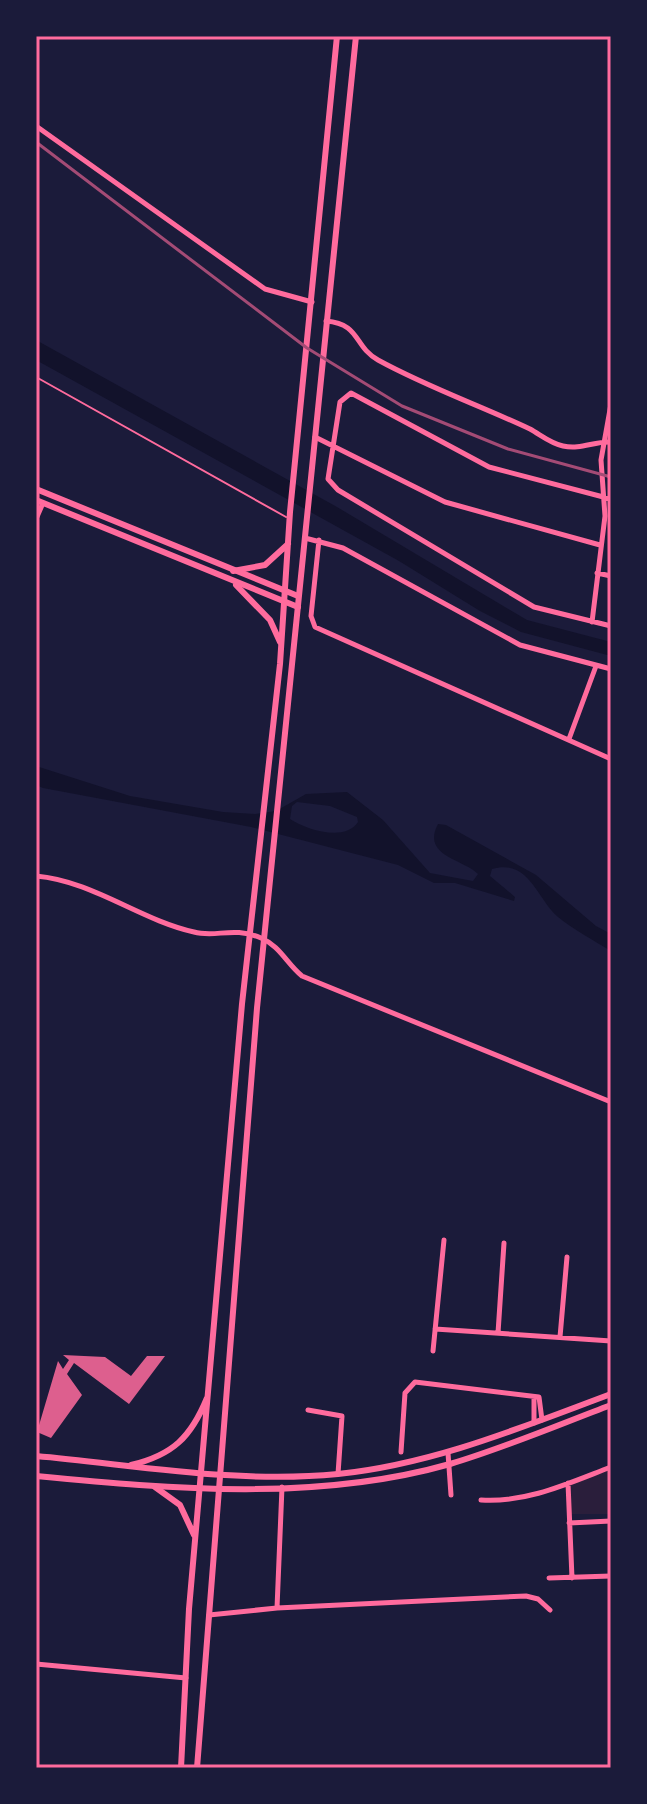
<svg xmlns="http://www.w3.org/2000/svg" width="647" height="1804" font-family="'Exo 2',sans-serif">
	<rect width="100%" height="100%" fill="#1b1b3a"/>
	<path fill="#2a1e3b" d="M 611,1469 L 611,1514 L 571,1514 L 570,1483 Z"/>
	<path fill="#12122b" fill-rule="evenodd" d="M 36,340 L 337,507 L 527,620 L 611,642 L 611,656 L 521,632 L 480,611 L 399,561 L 36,360 Z
		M 36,766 L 130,796 L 223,812 L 255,814 L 276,811 L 306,794 L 347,792 L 383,820 L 430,873 L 473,881 L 478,874 C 463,859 421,856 438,824 L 446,825 L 536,875 L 596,926 L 611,934 L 611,951 C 593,940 574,930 558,917 C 537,899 529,858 492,869 L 490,876 L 515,897 L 514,901 L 455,883 L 434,883 L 398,865 L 251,827 L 43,788 L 36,785 ZM 297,802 L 330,806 L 357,817 L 358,822 C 345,842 307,830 290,819 L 292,806 Z"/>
	<path fill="#dd5f8e" d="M 63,1355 L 105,1357 L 131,1376 L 147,1356 L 165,1356 L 129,1404 L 74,1363 L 67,1374 L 82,1395 L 51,1438 L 37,1432 L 58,1361 L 63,1369 L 69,1360 Z"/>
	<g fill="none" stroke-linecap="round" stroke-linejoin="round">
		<path stroke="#ff6b9d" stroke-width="2" d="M 36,377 L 286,517"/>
		<path stroke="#ff6b9d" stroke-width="5" d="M 36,126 L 265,289 L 312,302
			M 326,321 C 361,324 353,346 378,360 C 427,387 479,405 530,429 C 541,435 550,443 563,446 C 581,450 594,441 611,442
			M 315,437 L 445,502 L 600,545
			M 611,499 L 489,467 L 351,393 L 340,402 L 328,479 L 338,490 L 534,607 L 611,626
			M 36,519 L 43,503
			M 305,538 L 343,548 L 520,645 L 611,669
			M 319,540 L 311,616 L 315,627 L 611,759
			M 597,573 L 611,576
			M 592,622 L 605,516 L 601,460 L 611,404
			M 569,739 L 596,666
			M 36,876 C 93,881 140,920 194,932 C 216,938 233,926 261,938 C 280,946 287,964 302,976 L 611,1102
			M 435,1329 L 611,1341
			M 498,1333 L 504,1243
			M 560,1337 L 567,1257
			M 433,1351 L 444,1240
			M 534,1397 L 534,1423
			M 308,1410 L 342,1416 L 338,1474
			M 401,1452 L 405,1393 L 415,1382 L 539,1397 L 542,1420
			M 448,1453 L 451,1495
			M 568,1483 L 572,1578
			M 481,1500 C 527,1503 569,1483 611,1467
			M 569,1523 L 611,1521
			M 549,1578 L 611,1576
			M 277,1608 L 282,1487
			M 209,1615 L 277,1608 L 526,1596 L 538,1599 L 550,1610
			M 36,1664 L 186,1678"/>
		<path stroke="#ff6b9d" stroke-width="6" d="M 36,489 L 298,596
			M 36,500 L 298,607
			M 36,1456 C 136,1465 237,1484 338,1474 C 434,1464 522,1427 611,1394
			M 36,1476 C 172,1489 317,1502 450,1464 C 504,1448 558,1425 611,1405"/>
		<path stroke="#ff6b9d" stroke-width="6" d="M 233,571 L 265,565 L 288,544
			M 236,585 L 270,620 L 280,642
			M 131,1465 C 173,1455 191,1437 207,1398
			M 155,1487 L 180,1505 L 194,1535
			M 181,1768 L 189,1609 L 242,1004 L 280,664 L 290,512 L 337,36
			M 197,1768 L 257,1008 L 356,36"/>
		<path stroke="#a44b75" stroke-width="3" d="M 36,142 L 307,348 L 402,406 L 508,449 L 611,477"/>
	</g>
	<rect width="647" height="1804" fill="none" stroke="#1b1b3a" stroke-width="76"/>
	<rect x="38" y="38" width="571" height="1728" fill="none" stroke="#ff6b9d" stroke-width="3"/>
</svg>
